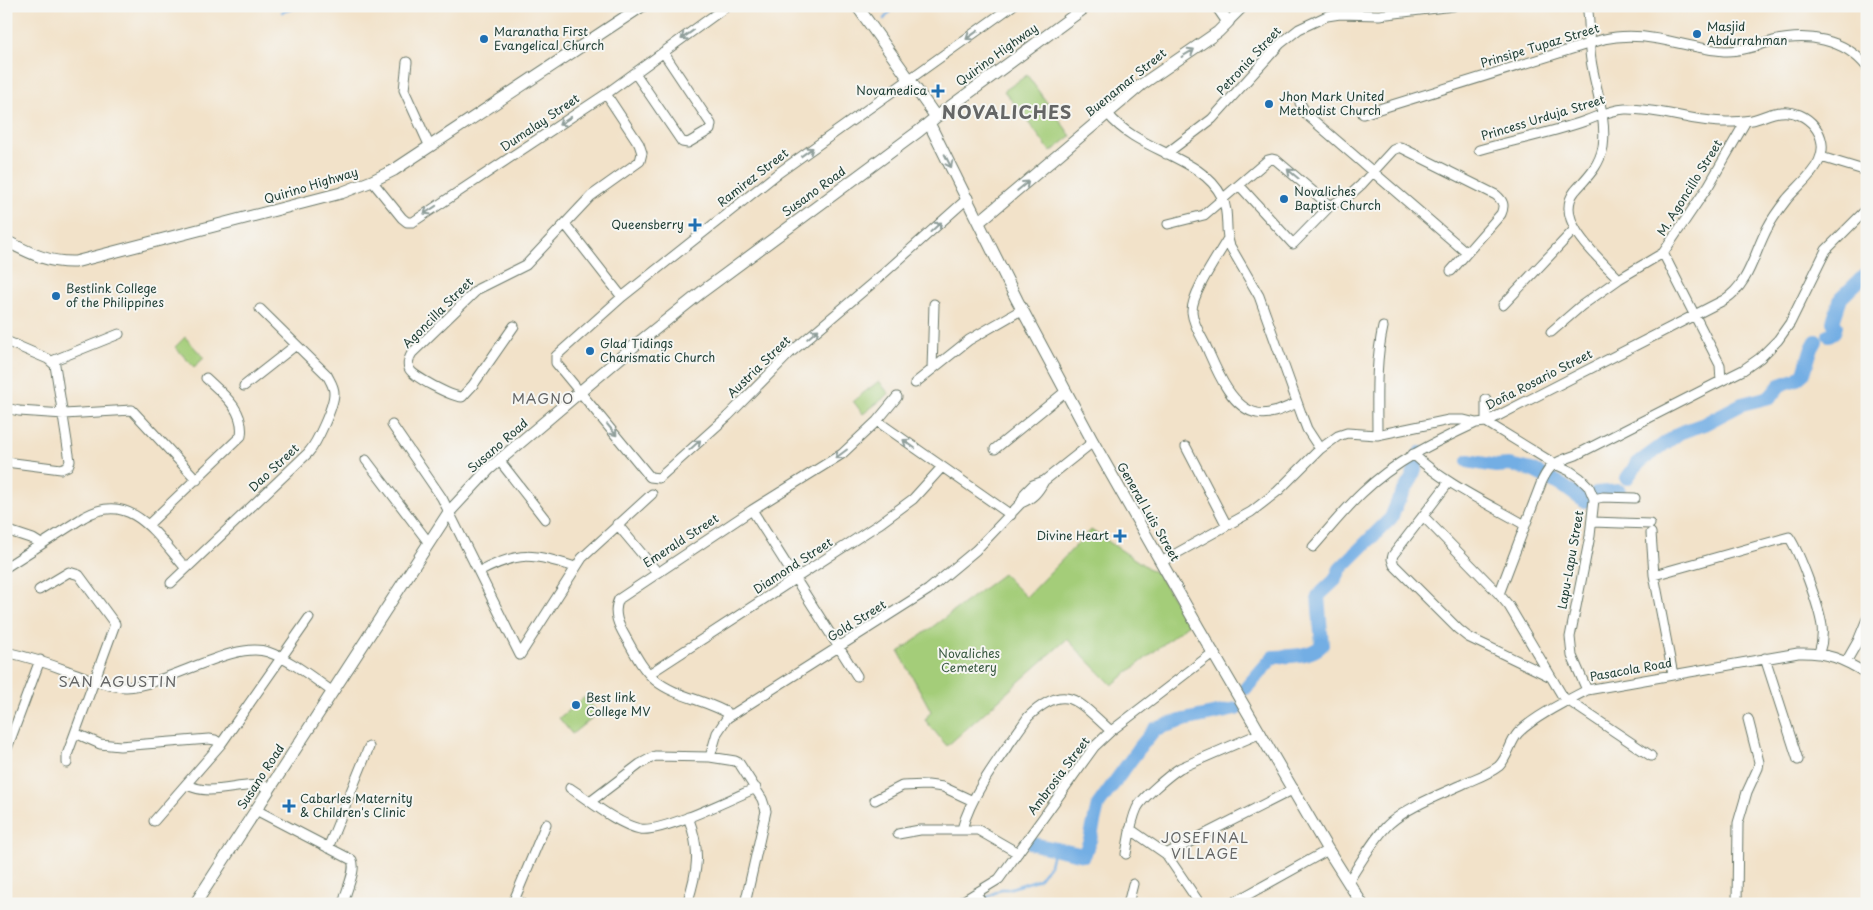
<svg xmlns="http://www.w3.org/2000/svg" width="1873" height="910" font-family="'Playpen Sans',sans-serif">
	<rect width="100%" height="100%" fill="#f6f6f2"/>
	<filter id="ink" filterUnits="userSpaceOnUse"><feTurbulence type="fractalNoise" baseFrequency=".02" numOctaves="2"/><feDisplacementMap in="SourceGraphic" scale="10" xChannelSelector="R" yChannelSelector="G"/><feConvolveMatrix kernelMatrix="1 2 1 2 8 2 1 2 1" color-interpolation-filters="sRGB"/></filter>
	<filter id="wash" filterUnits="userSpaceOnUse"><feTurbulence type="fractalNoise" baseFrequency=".0096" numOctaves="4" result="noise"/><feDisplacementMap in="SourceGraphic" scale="20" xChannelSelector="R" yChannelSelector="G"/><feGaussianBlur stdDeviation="1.12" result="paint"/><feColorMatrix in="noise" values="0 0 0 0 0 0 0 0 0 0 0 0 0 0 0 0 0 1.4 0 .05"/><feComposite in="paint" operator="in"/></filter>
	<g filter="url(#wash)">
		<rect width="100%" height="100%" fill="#f2e2c9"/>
		<path fill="#a4cd79" stroke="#628556" d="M 1027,75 L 1071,136 L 1051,152 L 1004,91 Z
			M 185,337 L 204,358 L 194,367 L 175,347 Z
			M 879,381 L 889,394 L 863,414 L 853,401 Z
			M 1091,530 L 1157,574 L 1190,623 L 1112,685 L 1067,639 L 947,746 L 925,720 L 931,711 L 899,652 L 1003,574 L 1026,597 Z
			M 585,697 L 598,713 L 572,734 L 559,718 Z"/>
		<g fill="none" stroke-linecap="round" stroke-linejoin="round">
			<path stroke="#73aee4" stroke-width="2.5" d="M 282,12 L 302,6
				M 884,19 L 894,6
				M 983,900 L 1001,889 L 1008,889 L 1039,879 L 1050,865 L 1054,848"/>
			<path stroke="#73aee4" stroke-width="14" d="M 1829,335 L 1834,332 L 1836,326 L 1833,322 L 1841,298 L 1867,273
				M 1468,461 L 1496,466 L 1509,465 L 1532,470 L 1563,486 L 1584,501 L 1591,499
				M 1627,478 L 1637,464 L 1679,433 L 1704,424 L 1742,404 L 1770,397 L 1780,385 L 1797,379 L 1804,373 L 1811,350 L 1816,341
				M 1596,493 L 1619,491
				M 1246,688 L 1273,657 C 1289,656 1311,657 1322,645 L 1318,596 L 1335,580 L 1340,569 L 1391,518 L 1398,501 L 1412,478 L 1420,453
				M 1033,844 L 1084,855 L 1090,840 L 1098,805 L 1141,746 L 1155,729 L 1184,720 L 1236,709"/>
		</g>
	</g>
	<g filter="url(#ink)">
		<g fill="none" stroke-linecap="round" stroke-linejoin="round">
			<defs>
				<path id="minor" d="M 1587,6 C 1591,24 1588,42 1591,60 C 1595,87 1607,118 1603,147 C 1599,167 1587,177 1575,191 C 1552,220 1601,260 1619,279
					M 1228,22 L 1244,6
					M 407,62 L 404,90 L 430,147
					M 635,73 L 682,142 L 688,143 L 710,130 L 711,124 L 663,52
					M 1300,103 L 1307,115 L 1467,253
					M 1108,114 C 1138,152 1202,156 1222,197 C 1230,213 1224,230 1230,246 L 1259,296 L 1302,416 L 1307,429 L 1320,449
					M 1363,114 L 1604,39 C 1645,29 1683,48 1724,51 C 1741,52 1757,45 1773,41 C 1807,33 1844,38 1867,67
					M 1166,154 L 1212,119 L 1280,44 L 1299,29 L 1327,16 L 1340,14 L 1379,15 L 1453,6
					M 1821,157 L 1867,171
					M 372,181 L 402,218 L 407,222 L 413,222 L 606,94 L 727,6
					M 1239,185 L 1293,244 L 1330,206 L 1351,194 L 1361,185 L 1393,150 L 1400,147 L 1496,195 C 1503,201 1505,205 1501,214 L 1451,271
					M 968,198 L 882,275 L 790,353 L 728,416 L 659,478 L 650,477 L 556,363 L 556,356 L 622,297 L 777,174 L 1012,6
					M 565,224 L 622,297
					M 1168,224 L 1204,215 L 1268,160 L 1272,159 L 1276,160 L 1330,206
					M 1227,240 C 1218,256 1191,294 1192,312 C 1193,323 1200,335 1205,344 C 1215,366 1230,408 1257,413 C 1270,416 1285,408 1297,403
					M 1663,253 L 1720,365 L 1721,381
					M 1503,305 L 1574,230
					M 514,326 L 473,385 L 462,397 C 453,397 412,377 409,368 C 407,363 409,358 412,353 L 478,289 L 526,265 L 591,196 L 640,161 L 642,153 L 639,144 L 606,94
					M 1551,332 L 1581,306 L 1619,279 L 1663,253 L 1709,185 L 1746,121
					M 6,341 L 48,359 L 55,365 L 70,461 L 68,466 L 61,469 L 6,462
					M 52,361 L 119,334
					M 932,369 L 934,304
					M 915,383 L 969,340 L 1023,309
					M 244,386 L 296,345
					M 6,408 L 19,411 L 64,414 L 132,410 L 197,480
					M 877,421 L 1011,515
					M 1486,422 L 1553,463 L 1570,471 L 1580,478 L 1589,487 L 1594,499 L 1590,536 L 1570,637 L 1572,656 L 1587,690
					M 1486,422 L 1486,400
					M 392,425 L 442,498 L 520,655
					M 1377,435 C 1377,398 1375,363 1383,327
					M 1186,447 L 1226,524
					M 995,449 L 1066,391
					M 1413,454 C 1445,484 1487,503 1525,525
					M 366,460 L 429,543
					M 499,460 L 545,519
					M 1449,482 L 1393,555 L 1392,559 L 1394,565 L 1458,629 L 1468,637 L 1551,677
					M 1594,499 L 1603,497 L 1635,498
					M 1021,503 C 1033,498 1038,492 1044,481
					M 752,510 L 857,676
					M 1423,516 L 1499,594 L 1509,606 L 1563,697 L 1651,756
					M 1592,522 L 1650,524
					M 617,524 L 657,572
					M 148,525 L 241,436 C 245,410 223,394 206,378
					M 6,530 L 33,539 L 41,544
					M 1651,533 L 1654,575 L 1673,675
					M 1313,547 C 1329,529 1344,510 1362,493 C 1395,461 1435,442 1476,423
					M 1161,562 L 1251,512 L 1278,491 L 1320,449 L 1338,436 L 1347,433 L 1377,435 L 1449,420 L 1464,420 L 1476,423 L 1486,422 L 1724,300 C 1750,284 1754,252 1768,227 C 1773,217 1780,208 1787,199 C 1797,187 1812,176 1819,161 C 1831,136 1807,109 1781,112 C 1771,112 1762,118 1752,120 C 1745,121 1737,122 1729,122 C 1694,123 1660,108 1625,109 C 1609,110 1599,116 1585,121 C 1551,133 1514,140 1479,150
					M 6,567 L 84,517 C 130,490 156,534 183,565 L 189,565
					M 479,572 C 520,550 533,554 575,567
					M 1654,575 L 1789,537 C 1800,553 1819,606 1822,626 C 1823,635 1822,644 1819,653
					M 171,583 L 308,453 C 317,443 334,406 334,393 C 334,386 330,381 327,375 L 260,309
					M 39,590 L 69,572 L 79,575 L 115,624 L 67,755 L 67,763
					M 1499,594 L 1542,481 C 1551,462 1557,462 1576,455 L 1721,381 L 1743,370 L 1760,358 L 1778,340 L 1790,323 L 1826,250 L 1867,209
					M 6,652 C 28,657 47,663 68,671 C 86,677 106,687 126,687 C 167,686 233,640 268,652 C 291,660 313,678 333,692
					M 520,655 L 582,558 L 652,494
					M 1765,658 L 1798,760
					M 1846,662 L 1858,641 L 1867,619
					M 649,674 L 879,524 L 913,499 L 942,467
					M 731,715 C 708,700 675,697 655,680 C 642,669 634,652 626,638 C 619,626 612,613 619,599 L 752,510 L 842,454 L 877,421 L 897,397
					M 75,733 L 100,744 L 120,746 L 209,739 L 215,740 L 221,744
					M 6,751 L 40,660
					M 710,757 L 717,733 L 727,718 L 928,590 L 976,550 L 1021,503 L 1025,493 L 1033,485 L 1044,481 L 1093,442
					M 186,784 C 211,799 243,780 270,787
					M 570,788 C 590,801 617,824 640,829 C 662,833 733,798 756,788
					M 875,800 L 902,786 L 928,785 L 943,787 L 973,801
					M 590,802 L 640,764 L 655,756 L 710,757 L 735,761 L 739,763 L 762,799 L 766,811 L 745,904
					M 256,810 L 352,860 C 357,872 345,890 344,903
					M 6,814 L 6,825
					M 154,821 L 221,744 L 309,618
					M 962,829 C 973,789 1005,751 1028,717 C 1067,680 1079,703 1111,731
					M 1130,829 L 1166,854 L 1200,904
					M 898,834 L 920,830 L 978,830 L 1018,853
					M 328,848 L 369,747
					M 1126,854 C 1129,839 1130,823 1137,808 C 1142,798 1169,775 1180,768 L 1261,733
					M 1166,854 L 1294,789
					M 1348,882 C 1359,865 1376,835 1390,823 C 1411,805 1440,795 1465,783 C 1476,778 1489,774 1499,766 C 1508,757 1510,742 1518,733 C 1534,717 1566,701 1587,690 L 1798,653 C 1827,652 1843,659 1867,674
					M 977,894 L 982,904
					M 523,904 L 515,898 L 546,824
					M 687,904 C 698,870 701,850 688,817
					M 958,904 L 999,879 L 1094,747 L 1111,731 L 1214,652
					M 1128,904 L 1133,884
					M 1231,904 L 1328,850
					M 1737,904 L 1738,823 L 1747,792 L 1758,768 L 1759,762 L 1748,719"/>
				<path id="major" d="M 857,6 L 936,117
					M 929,123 L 1017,300 L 1093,442 L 1198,627 L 1328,850 L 1362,904
					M 979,222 L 1141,85 L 1218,32 L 1228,22 L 1217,6
					M 6,241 C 30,253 48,263 75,262 L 341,193 L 372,181 L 394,170 L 642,6
					M 195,904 L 449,512 L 489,469 L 633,347 L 703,291 L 919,131 L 936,117 L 1087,6"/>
			</defs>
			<use href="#minor" stroke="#697768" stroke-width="11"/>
			<use href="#major" stroke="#697768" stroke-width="13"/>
			<use href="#minor" stroke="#fff" stroke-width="9"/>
			<use href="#major" stroke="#fff" stroke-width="11"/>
		</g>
		<defs><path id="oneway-shaft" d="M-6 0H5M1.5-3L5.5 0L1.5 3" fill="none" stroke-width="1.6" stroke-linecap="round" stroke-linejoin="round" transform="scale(1.25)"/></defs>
		<g stroke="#8f9e9a">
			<use href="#oneway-shaft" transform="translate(687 35) rotate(144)"/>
			<use href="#oneway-shaft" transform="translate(972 35) rotate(144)"/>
			<use href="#oneway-shaft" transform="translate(1188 53) rotate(-31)"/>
			<use href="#oneway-shaft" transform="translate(565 121) rotate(146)"/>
			<use href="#oneway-shaft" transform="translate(807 152) rotate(-36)"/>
			<use href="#oneway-shaft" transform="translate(948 161) rotate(63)"/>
			<use href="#oneway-shaft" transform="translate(1293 174) rotate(-140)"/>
			<use href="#oneway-shaft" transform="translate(1023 186) rotate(-40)"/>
			<use href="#oneway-shaft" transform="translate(430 210) rotate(146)"/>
			<use href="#oneway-shaft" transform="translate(936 227) rotate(-42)"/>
			<use href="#oneway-shaft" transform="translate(813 334) rotate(-40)"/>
			<use href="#oneway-shaft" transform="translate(612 430) rotate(50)"/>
			<use href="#oneway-shaft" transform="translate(909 444) rotate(-145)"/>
			<use href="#oneway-shaft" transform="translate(695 445) rotate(-42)"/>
			<use href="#oneway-shaft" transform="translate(841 454) rotate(143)"/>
		</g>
	</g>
	<g fill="#1f6fb2" stroke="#f6f6f2" stroke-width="2">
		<circle cx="1697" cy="34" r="5"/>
		<circle cx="484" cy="39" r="5"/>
		<path d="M935.5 83.5h5v5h5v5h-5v5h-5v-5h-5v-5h5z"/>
		<circle cx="1269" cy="104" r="5"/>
		<circle cx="1284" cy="199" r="5"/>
		<path d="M692.5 217.5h5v5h5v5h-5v5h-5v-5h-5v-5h5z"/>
		<circle cx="56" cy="296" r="5"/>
		<circle cx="590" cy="351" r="5"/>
		<path d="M1117.5 528.5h5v5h5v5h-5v5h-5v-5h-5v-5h5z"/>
		<circle cx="576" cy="705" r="5"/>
		<path d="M286.5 798.5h5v5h5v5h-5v5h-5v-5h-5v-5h5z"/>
	</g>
	<g text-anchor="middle" stroke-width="4" stroke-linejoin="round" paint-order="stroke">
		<g font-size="12" fill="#1f3d34" stroke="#f6f6f2" text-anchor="start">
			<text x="1707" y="31">Masjid<tspan x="1707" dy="14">Abdurrahman</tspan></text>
			<text x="494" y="36">Maranatha First<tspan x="494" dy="14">Evangelical Church</tspan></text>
			<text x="927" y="95" text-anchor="end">Novamedica</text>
			<text x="1279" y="101">Jhon Mark United<tspan x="1279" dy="14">Methodist Church</tspan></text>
			<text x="1294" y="196">Novaliches<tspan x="1294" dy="14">Baptist Church</tspan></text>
			<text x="684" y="229" text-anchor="end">Queensberry</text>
			<text x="66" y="293">Bestlink College<tspan x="66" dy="14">of the Philippines</tspan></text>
			<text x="600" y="348">Glad Tidings<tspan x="600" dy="14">Charismatic Church</tspan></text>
			<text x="1109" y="540" text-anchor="end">Divine Heart</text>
			<text x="586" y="702">Best link<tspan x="586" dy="14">College MV</tspan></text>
			<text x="300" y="803">Cabarles Maternity<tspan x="300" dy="14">&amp; Children's Clinic</tspan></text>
		</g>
		<g font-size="12" fill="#1f3d34" stroke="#f6f6f2">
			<text transform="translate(1540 46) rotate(-17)" y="4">Prinsipe Tupaz Street</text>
			<text transform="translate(997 55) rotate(-36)" y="4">Quirino Highway</text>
			<text transform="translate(1249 61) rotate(-47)" y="4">Petronia Street</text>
			<text transform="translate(1126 83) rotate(-39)" y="4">Buenamar Street</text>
			<text transform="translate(1543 118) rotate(-17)" y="4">Princess Urduja Street</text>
			<text transform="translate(540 123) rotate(-34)" y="4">Dumalay Street</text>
			<text transform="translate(753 178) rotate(-38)" y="4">Ramirez Street</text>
			<text transform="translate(311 186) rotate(-17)" y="4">Quirino Highway</text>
			<text transform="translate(1690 188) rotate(-58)" y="4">M. Agoncillo Street</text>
			<text transform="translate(814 192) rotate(-36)" y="4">Susano Road</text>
			<text transform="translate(438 313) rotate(-45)" y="4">Agoncilla Street</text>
			<text transform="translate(759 367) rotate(-44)" y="4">Austria Street</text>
			<text transform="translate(1539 380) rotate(-27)" y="4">Doña Rosario Street</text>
			<text transform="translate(498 446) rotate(-41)" y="4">Susano Road</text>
			<text transform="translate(274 468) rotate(-43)" y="4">Dao Street</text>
			<text transform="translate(1148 512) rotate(60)" y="4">General Luis Street</text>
			<text transform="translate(681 541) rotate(-33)" y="4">Emerald Street</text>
			<text transform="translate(1571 560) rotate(-80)" y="4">Lapu-Lapu Street</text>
			<text transform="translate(793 566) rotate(-33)" y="4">Diamond Street</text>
			<text transform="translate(857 621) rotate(-32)" y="4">Gold Street</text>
			<text transform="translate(1631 670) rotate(-10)" y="4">Pasacola Road</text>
			<text transform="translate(1059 776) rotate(-53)" y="4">Ambrosia Street</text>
			<text transform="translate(261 777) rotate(-57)" y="4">Susano Road</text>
		</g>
		<g font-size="12" fill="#3a5a42" stroke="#f6f6f2">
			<text x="969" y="658">Novaliches<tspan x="969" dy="14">Cemetery</tspan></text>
		</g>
		<g font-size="14" letter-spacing="1" fill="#656666" stroke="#f6f6f2">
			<text x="543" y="404">MAGNO</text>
			<text x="1205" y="843">JOSEFINAL<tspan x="1205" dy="16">VILLAGE</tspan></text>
		</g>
		<g font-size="15" letter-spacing="1" fill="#656666" stroke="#f6f6f2">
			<text x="118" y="687">SAN AGUSTIN</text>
		</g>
		<g font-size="18" font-weight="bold" letter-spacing="1" fill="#656666" stroke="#f6f6f2">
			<text x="1007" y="119">NOVALICHES</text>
		</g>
	</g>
	<rect width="1873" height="910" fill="none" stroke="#f6f6f2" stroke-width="25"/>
</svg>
